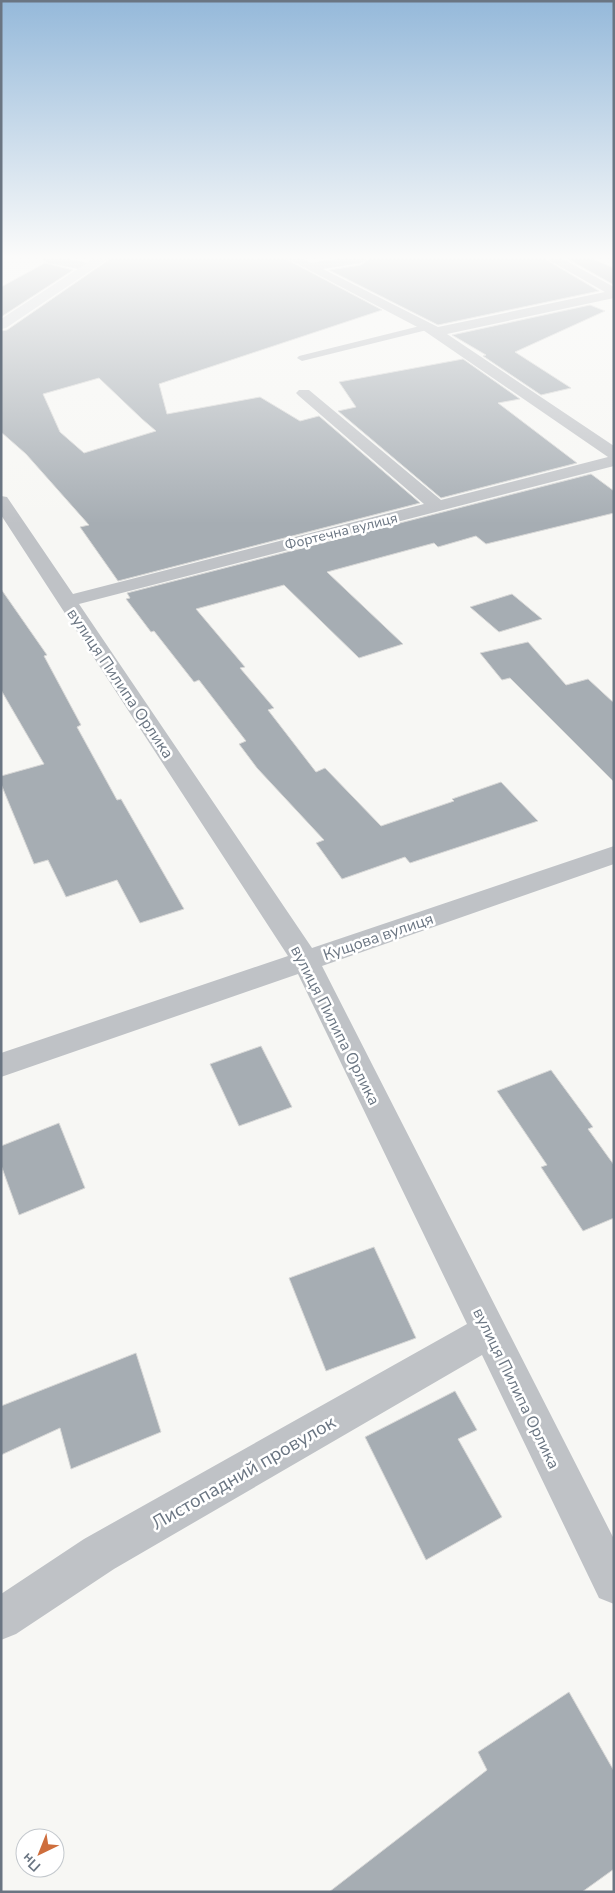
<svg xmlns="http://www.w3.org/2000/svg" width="615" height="1893" font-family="'Nunito Sans',sans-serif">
	<rect width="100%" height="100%" fill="#f7f7f4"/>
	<path fill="#a6adb3" stroke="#d8d8d7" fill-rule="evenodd" d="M 110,259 L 286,259 L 382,310 L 159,384 L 167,414 L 260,397 L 300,421 L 319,416 L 420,503 L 118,581 L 80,527 L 89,525 L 26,454 L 1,432 L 1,331 L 7,330 ZM 99,378 L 142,419 L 156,431 L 84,453 L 60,432 L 43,394 Z
		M 369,259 L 545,259 L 599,291 L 438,325 L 329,270 L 361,265 Z
		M 568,259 L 592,259 L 614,268 L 614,285 Z
		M 45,263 L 73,270 L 1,317 L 1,287 Z
		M 590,305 L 605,311 L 515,352 L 571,388 L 541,395 L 483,356 L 486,355 L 452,335 Z
		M 463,359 L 520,399 L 498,403 L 577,463 L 441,498 L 338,411 L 356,407 L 339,382 Z
		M 591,474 L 614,491 L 614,513 L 486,544 L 476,536 L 438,547 L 434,543 L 327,572 L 403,644 L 359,658 L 284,585 L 196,609 L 245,667 L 240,668 L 274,708 L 268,710 L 316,772 L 325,768 L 381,826 L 454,801 L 452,799 L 501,782 L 538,821 L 410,863 L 405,857 L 342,879 L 316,843 L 324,840 L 257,768 L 239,744 L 246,741 L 199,680 L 194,682 L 154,631 L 151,632 L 126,599 L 130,598 L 127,593 Z
		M 1,589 L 47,655 L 44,656 L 81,725 L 77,727 L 117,800 L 121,799 L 184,909 L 140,923 L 117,880 L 66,897 L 48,860 L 34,864 L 1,784 L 1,776 L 44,764 L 1,690 Z
		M 512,594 L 542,619 L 499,632 L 470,607 Z
		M 528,642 L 566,685 L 588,679 L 614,703 L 614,782 L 510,678 L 502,680 L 480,653 Z
		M 261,1046 L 292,1107 L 239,1126 L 210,1064 Z
		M 551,1070 L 593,1127 L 588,1129 L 614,1165 L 614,1218 L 583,1231 L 541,1167 L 547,1165 L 497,1091 Z
		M 59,1123 L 85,1188 L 19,1215 L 1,1165 L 1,1146 Z
		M 374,1247 L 416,1338 L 326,1371 L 289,1278 Z
		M 136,1353 L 161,1432 L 71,1469 L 60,1428 L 1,1455 L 1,1406 Z
		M 455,1391 L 477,1430 L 458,1439 L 502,1517 L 426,1560 L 365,1437 Z
		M 569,1692 L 614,1771 L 614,1869 L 582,1892 L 329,1892 L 487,1770 L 478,1752 Z"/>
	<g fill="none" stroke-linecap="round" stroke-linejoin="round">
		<path fill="#bfc2c6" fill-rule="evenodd" d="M 428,324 L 432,327 L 431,329 L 302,361 L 297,358 L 299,356 Z"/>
		<path fill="#bfc2c6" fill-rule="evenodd" d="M 42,259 L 69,259 L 93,264 L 95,267 L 89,271 L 48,263 Z
			M 288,259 L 304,259 L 311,263 L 335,259 L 367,259 L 361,263 L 323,269 L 438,327 L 605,292 L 547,259 L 563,259 L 614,287 L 614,298 L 447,334 L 614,446 L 614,466 L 79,604 L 312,948 L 614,846 L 614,864 L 322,966 L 614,1539 L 614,1604 L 599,1598 L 482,1355 L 114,1569 L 16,1634 L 1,1640 L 1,1594 L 84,1539 L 467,1324 L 298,974 L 1,1077 L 1,1053 L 288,956 L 1,515 L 1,496 L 7,497 L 73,594 L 424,504 L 299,396 L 296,393 L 299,390 L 309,390 L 441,500 L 608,457 L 423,330 Z"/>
		<path fill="#d5d8dc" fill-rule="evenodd" d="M 93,259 L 108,259 L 6,328 L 1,329 L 1,319 Z"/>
	</g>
	<linearGradient id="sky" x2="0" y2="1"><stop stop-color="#95b9da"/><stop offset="0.49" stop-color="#fbfbfa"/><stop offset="1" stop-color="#fbfbfa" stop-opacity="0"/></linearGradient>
	<rect width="615" height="524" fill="url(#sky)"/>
	<g text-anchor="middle" stroke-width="5" stroke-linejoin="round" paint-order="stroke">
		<g font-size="14" fill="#6a7582" stroke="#fff">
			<text transform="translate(341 531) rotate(-14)" y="5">Фортечна вулиця</text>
		</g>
		<g font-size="16" fill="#6a7582" stroke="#fff">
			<text transform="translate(121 683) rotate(56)" y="6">вулиця Пилипа Орлика</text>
			<text transform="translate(378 936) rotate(-19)" y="6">Кущова вулиця</text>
			<text transform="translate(336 1025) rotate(63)" y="6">вулиця Пилипа Орлика</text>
			<text transform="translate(517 1388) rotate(64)" y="6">вулиця Пилипа Орлика</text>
		</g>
		<g font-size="19" fill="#6a7582" stroke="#fff">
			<text transform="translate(243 1472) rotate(-30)" y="7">Листопадний провулок</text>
		</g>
	</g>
	<rect width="615" height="1893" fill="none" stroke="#6a7582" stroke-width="5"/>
	<g transform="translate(40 1853) rotate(223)"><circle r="24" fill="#ffffff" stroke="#c3c8cd"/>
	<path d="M0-4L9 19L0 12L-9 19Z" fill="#ce6e3d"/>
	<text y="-8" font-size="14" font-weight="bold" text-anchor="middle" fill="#6a7582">Пн</text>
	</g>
</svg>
